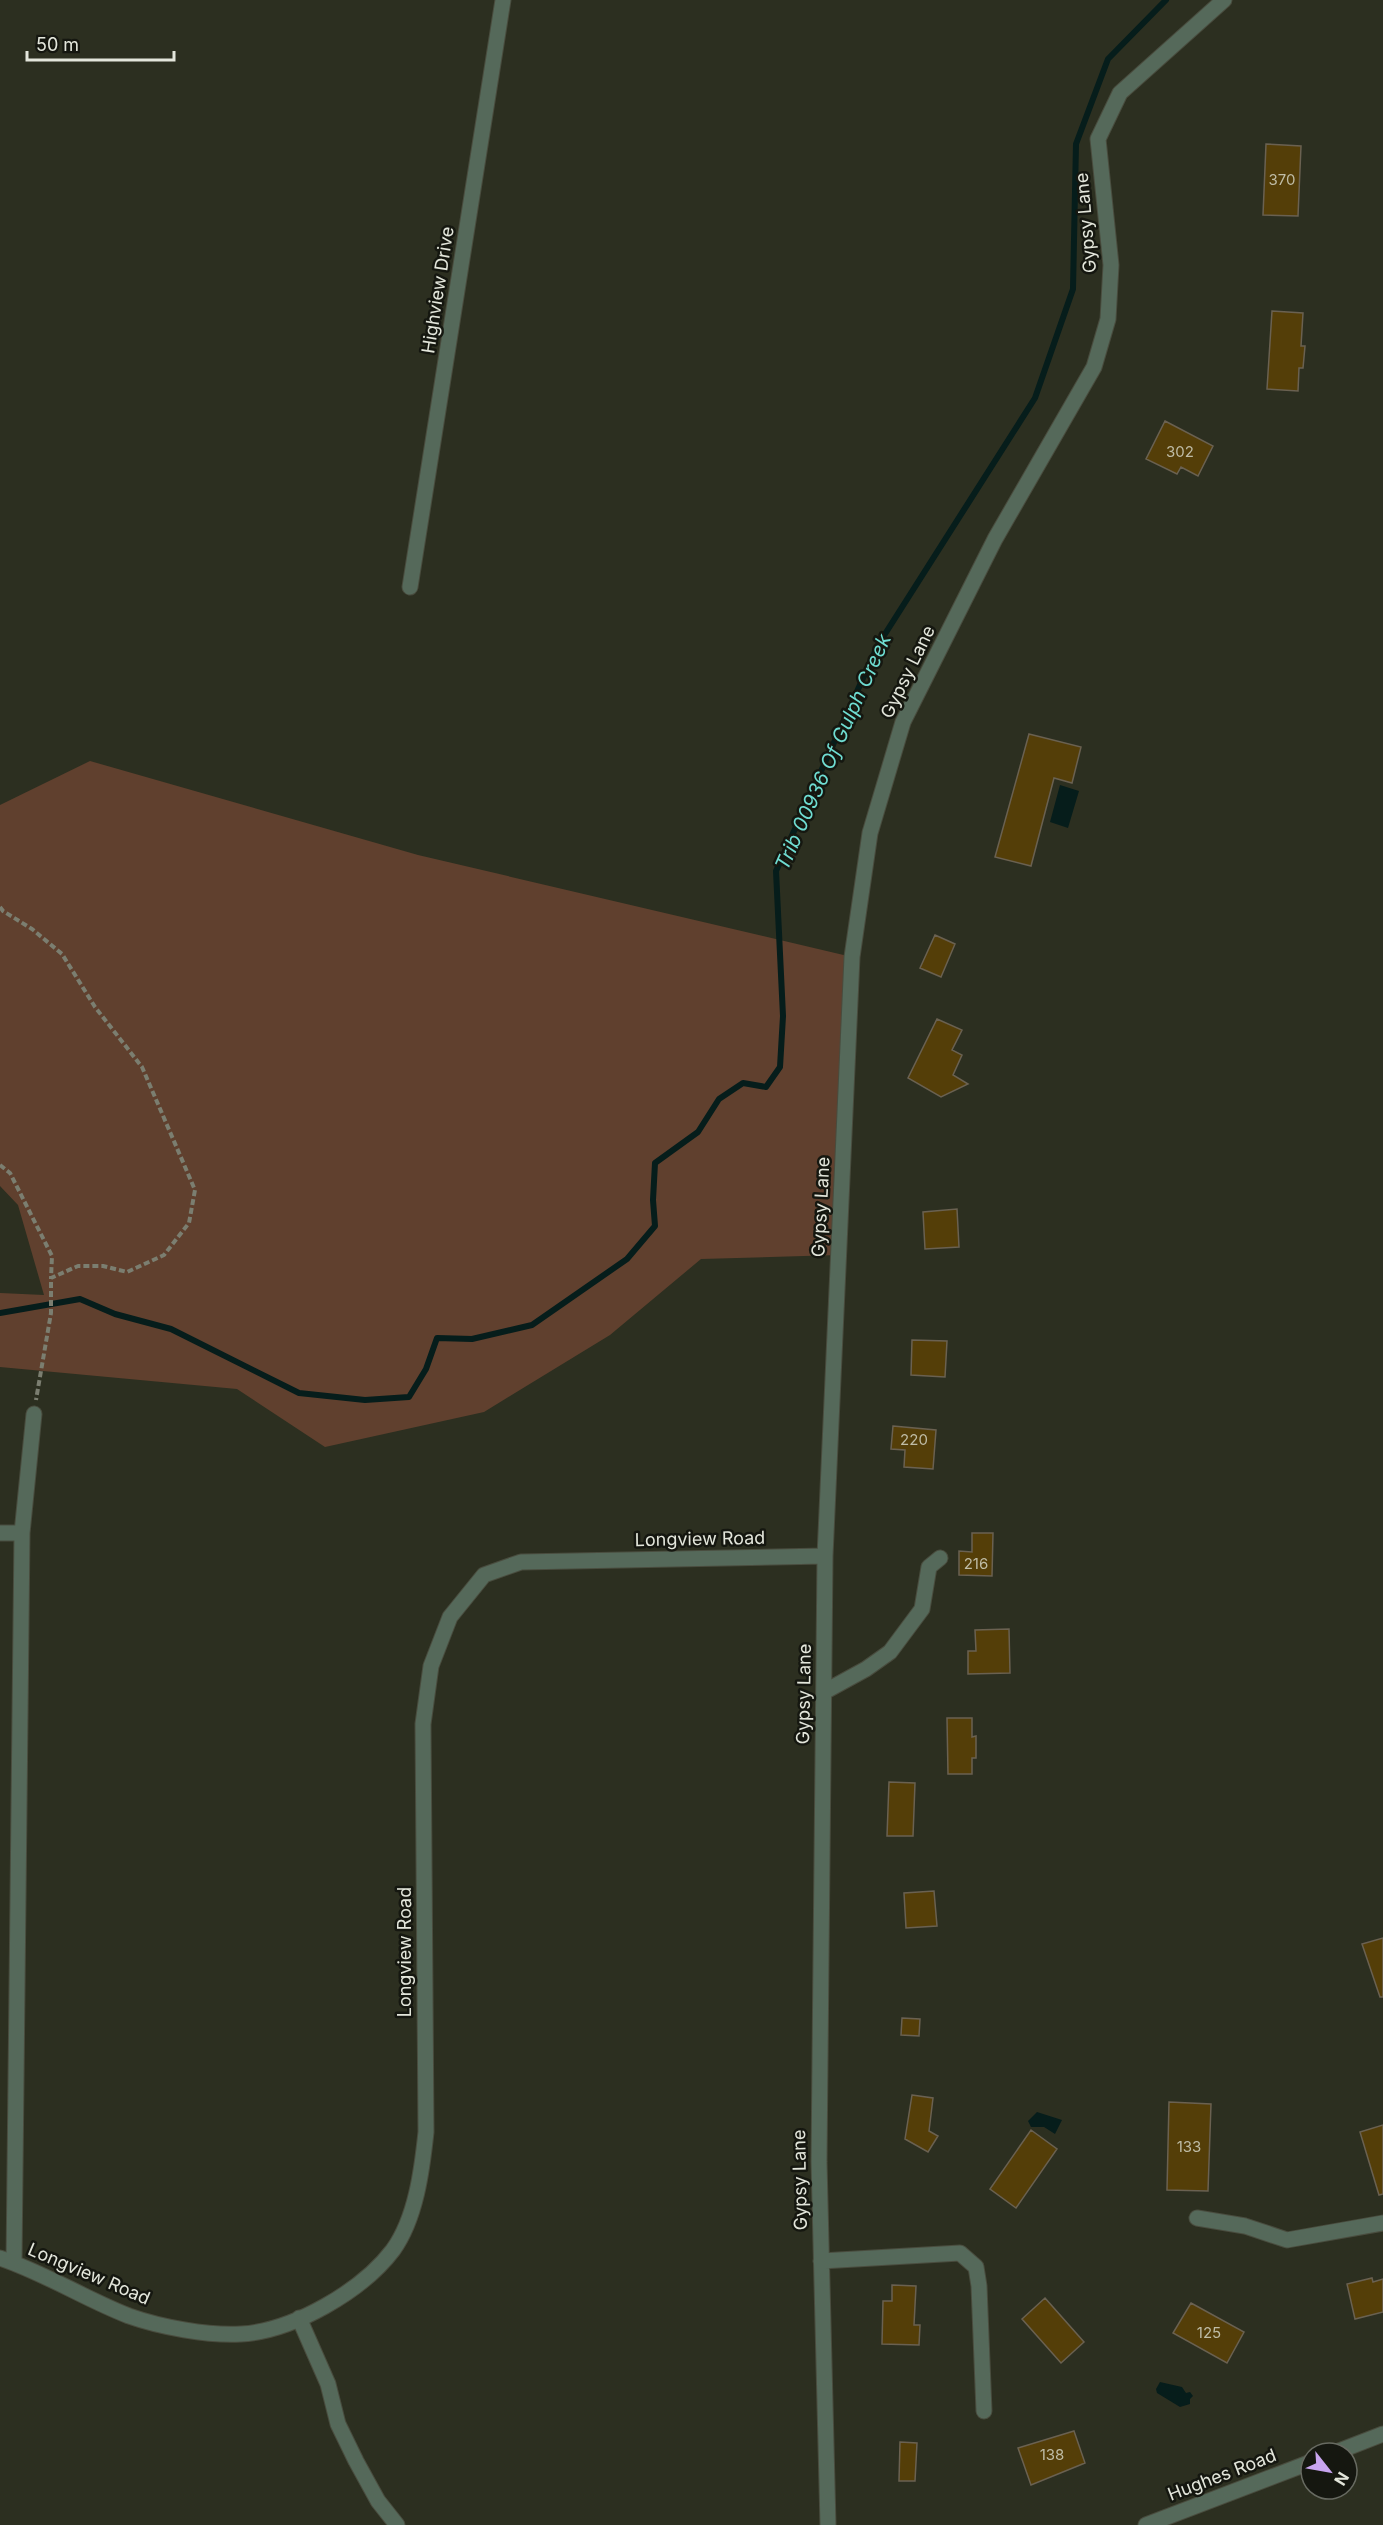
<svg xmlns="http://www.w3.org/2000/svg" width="1383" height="2525" font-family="Inter,sans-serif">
	<rect width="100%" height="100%" fill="#2c2f20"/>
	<path fill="#60402e" d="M 90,761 L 418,855 L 852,957 L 838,1255 L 701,1259 L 610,1335 L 484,1412 L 325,1447 L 237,1389 L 0,1367 L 0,1293 L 44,1295 L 18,1205 L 0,1186 L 0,805 Z"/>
	<path fill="#061d1b" d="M 1060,785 L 1079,791 L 1068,828 L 1050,822 Z
		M 1037,2112 L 1062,2120 L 1055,2134 L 1044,2127 L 1031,2127 L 1028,2121 Z
		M 1160,2382 L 1182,2387 L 1186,2393 L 1190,2392 L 1193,2396 L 1190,2399 L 1190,2404 L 1180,2407 L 1157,2393 L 1156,2389 Z"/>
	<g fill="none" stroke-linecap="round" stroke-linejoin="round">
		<path stroke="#061d1b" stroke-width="6" d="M 0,1313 L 80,1299 L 115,1314 L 171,1329 L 299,1393 L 365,1400 L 409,1397 L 426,1369 L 437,1338 L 472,1339 L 532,1325 L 627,1259 L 655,1226 L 653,1200 L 655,1163 L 698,1132 L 719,1099 L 743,1083 L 766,1087 L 780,1067 L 783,1016 L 776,871 L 878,645 L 1035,398 L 1073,289 L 1076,144 L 1108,59 L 1166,0"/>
	</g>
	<path fill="#543e08" stroke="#6a6151" stroke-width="1.5" d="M 1266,144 L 1301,146 L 1298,216 L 1263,215 Z
		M 1272,311 L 1303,313 L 1301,346 L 1305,346 L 1303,368 L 1299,368 L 1298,391 L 1267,389 Z
		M 1165,421 L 1213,446 L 1198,476 L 1181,467 L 1177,474 L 1146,459 Z
		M 1029,734 L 1081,747 L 1072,783 L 1054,778 L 1031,866 L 995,857 Z
		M 935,935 L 955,944 L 941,977 L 920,968 Z
		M 937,1019 L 962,1030 L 952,1050 L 962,1055 L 953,1075 L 968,1084 L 941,1097 L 908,1078 Z
		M 957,1209 L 959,1247 L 925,1249 L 923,1212 Z
		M 912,1340 L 947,1341 L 945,1377 L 911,1375 Z
		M 893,1426 L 936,1430 L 933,1469 L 904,1467 L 905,1450 L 891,1449 Z
		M 972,1533 L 993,1533 L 992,1576 L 959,1575 L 959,1551 L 972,1552 Z
		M 1009,1629 L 1010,1673 L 968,1674 L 968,1651 L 976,1651 L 975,1630 Z
		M 947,1718 L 972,1718 L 972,1737 L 976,1736 L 976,1758 L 972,1758 L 972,1774 L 948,1774 Z
		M 889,1782 L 915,1783 L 913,1836 L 887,1836 Z
		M 934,1891 L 937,1926 L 906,1928 L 904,1893 Z
		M 1383,1938 L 1383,1997 L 1380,1997 L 1362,1944 Z
		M 902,2018 L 920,2019 L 919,2036 L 901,2035 Z
		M 912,2095 L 933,2098 L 929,2131 L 938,2136 L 928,2152 L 905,2139 Z
		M 1169,2102 L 1211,2104 L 1208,2191 L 1167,2190 Z
		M 1383,2125 L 1383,2194 L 1379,2195 L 1360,2132 Z
		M 1031,2130 L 1057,2149 L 1016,2208 L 990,2189 Z
		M 1372,2278 L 1373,2282 L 1383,2279 L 1383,2312 L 1355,2319 L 1347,2284 Z
		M 892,2285 L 916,2286 L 914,2325 L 920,2325 L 919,2345 L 882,2344 L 883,2301 L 892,2301 Z
		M 1045,2298 L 1084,2342 L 1061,2363 L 1022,2319 Z
		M 1191,2303 L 1244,2332 L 1227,2363 L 1173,2333 Z
		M 1074,2431 L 1085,2463 L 1031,2485 L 1018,2448 Z
		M 900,2442 L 917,2443 L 915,2481 L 899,2481 Z"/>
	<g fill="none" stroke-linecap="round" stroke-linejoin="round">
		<defs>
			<path id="minor" d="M 410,587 L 503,0
				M 0,1533 L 22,1533
				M 824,1692 L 866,1669 L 890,1652 L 922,1609 L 929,1567 L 940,1558
				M 1197,2218 L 1245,2226 L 1287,2240 L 1383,2223
				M 0,2258 C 45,2273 85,2299 129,2316 C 160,2327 208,2336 241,2334 C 293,2331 362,2291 393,2250 C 416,2218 422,2170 426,2132 L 423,1724 L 431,1666 L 450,1617 L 484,1575 L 521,1562 L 825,1556
				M 821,2261 L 960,2253 L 976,2267 L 979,2286 L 984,2411
				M 14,2263 L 22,1533 L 34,1414
				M 299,2318 L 328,2384 L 338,2424 L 356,2461 L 378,2501 L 397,2525
				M 1334,2453 L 1383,2434
				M 828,2525 L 819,2162 L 825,1556 L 852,957 L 870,833 L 903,722 L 995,539 L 1094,367 L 1108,319 L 1111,265 L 1098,139 L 1120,93 L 1224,0
				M 1146,2525 L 1311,2462"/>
		</defs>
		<use href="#minor" stroke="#494c3e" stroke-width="17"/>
		<path stroke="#7b7e70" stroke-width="4" stroke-dasharray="6 3" stroke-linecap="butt" d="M 0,907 L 3,911 L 32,929 L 62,954 L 95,1007 L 142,1067 L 195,1190 L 189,1223 L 164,1255 L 127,1272 L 103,1266 L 78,1266 L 51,1278 L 51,1313 L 36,1400
			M 0,1165 L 10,1173 L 52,1256 L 51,1278"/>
		<use href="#minor" stroke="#55695a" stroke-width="15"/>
	</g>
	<g text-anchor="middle" stroke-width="5" stroke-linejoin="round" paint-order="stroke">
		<g font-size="15" fill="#bfbca6">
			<text x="1282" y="185">370</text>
			<text x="1180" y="457">302</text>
			<text x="914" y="1445">220</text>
			<text x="976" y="1569">216</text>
			<text x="1189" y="2152">133</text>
			<text x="1209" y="2338">125</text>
			<text x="1052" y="2460">138</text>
		</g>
		<g font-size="18" fill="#e3e6db" stroke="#151710">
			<text transform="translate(1086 223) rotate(-95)" y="6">Gypsy Lane</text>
			<text transform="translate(438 290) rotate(-81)" y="6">Highview Drive</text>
			<text transform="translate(908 672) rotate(-64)" y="6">Gypsy Lane</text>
			<text transform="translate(821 1207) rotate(-87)" y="6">Gypsy Lane</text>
			<text transform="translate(700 1539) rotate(-1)" y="6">Longview Road</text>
			<text transform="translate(804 1694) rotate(-89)" y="6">Gypsy Lane</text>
			<text transform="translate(405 1952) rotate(-90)" y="6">Longview Road</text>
			<text transform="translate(800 2180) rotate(-91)" y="6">Gypsy Lane</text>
			<text transform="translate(89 2274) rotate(23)" y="6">Longview Road</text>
			<text transform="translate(1222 2475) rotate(-21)" y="6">Hughes Road</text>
		</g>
		<g font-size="20" font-style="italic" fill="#6fddd2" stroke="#151710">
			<text transform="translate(833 752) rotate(-66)" y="7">Trib 00936 Of Gulph Creek</text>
		</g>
	</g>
	<g transform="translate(1329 2471) rotate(121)"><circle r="28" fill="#151710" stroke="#676a61" stroke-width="1.5"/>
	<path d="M0-4.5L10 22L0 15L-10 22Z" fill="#c8a5ef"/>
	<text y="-9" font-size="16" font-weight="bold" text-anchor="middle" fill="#e3e6db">N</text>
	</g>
	<path d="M27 51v9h147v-9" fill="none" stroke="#e3e6db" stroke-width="3"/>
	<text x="36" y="51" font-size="18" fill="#e3e6db" stroke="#151710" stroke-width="4.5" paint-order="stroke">50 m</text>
</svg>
